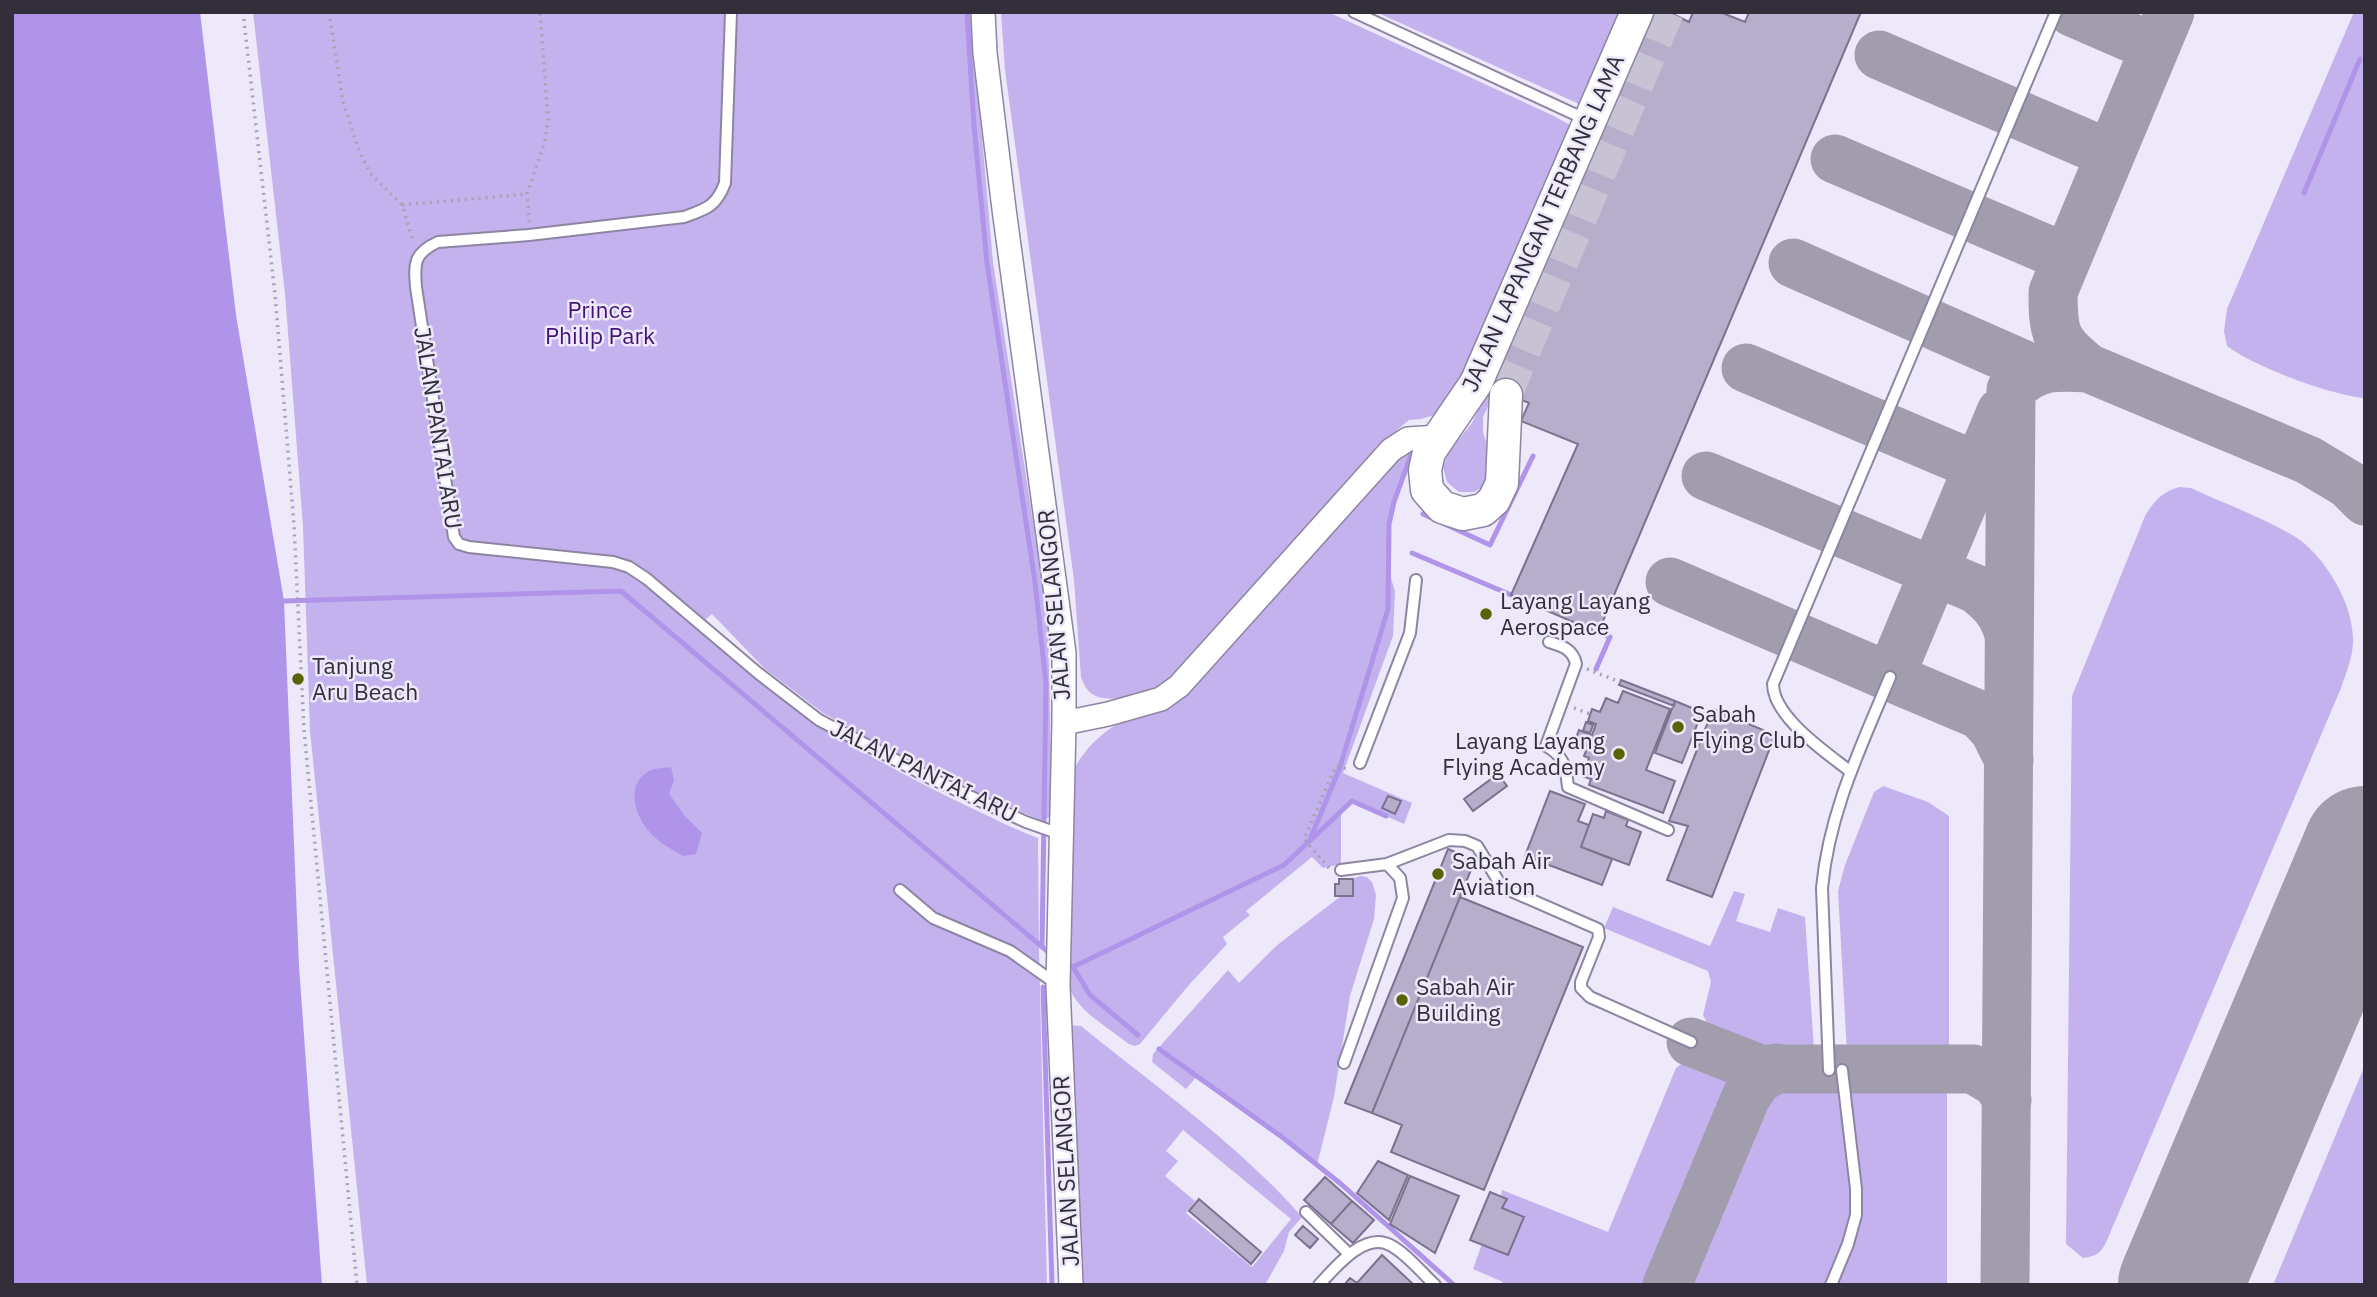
<svg xmlns="http://www.w3.org/2000/svg" width="2377" height="1297" font-family="'IBM Plex Sans',sans-serif">
	<rect width="100%" height="100%" fill="#eee8fb"/>
	<path fill="#c4b2ee" fill-rule="evenodd" d="M 253,12 L 971,12 L 993,262 L 1048,619 L 1052,815 L 1046,819 L 1040,820 L 936,775 L 823,713 L 765,669 L 712,614 L 696,628 C 780,704 862,756 965,805 C 989,816 1013,829 1038,838 L 1039,949 L 1047,1285 L 367,1285 L 310,731 L 303,526 L 285,294 Z
		M 1001,12 L 1328,12 L 1554,116 L 1570,125 L 1574,130 L 1478,356 L 1438,414 L 1421,419 L 1409,420 L 1398,429 L 1179,675 C 1172,680 1164,687 1156,691 C 1143,696 1106,703 1094,695 C 1087,692 1083,683 1081,677 L 1074,580 L 1005,70 Z
		M 1376,12 L 1621,12 L 1583,101 L 1579,104 Z
		M 2354,12 L 2365,12 L 2365,398 C 2330,395 2255,367 2227,346 L 2224,331 L 2227,309 Z
		M 1487,391 L 1494,394 L 1483,417 L 1483,432 L 1492,462 L 1487,484 L 1474,492 L 1459,492 L 1447,482 L 1443,467 L 1448,453 L 1472,423 Z
		M 1406,449 L 1412,452 L 1394,502 L 1389,524 L 1388,569 L 1395,591 L 1393,636 L 1343,773 L 1412,803 L 1404,824 L 1352,801 L 1341,811 L 1341,864 L 1323,868 L 1312,857 L 1246,911 L 1250,915 L 1223,937 L 1227,944 L 1188,986 L 1140,1044 L 1135,1046 L 1129,1044 C 1106,1026 1075,1010 1067,982 L 1071,775 C 1088,739 1117,720 1153,709 Z
		M 2179,487 L 2191,488 C 2225,504 2262,517 2294,536 C 2325,555 2354,605 2353,641 C 2353,657 2346,673 2341,688 L 2108,1238 C 2102,1252 2098,1256 2083,1258 L 2066,1244 L 2072,696 L 2145,516 C 2154,501 2162,492 2179,487 Z
		M 1883,786 L 1928,802 L 1949,816 L 1949,1050 L 1929,1053 L 1847,1053 L 1838,891 L 1845,865 L 1874,792 Z
		M 1360,876 L 1367,877 L 1372,882 L 1376,895 L 1374,919 L 1350,996 L 1334,1097 L 1317,1165 L 1197,1076 L 1186,1089 L 1152,1062 L 1153,1054 L 1228,970 L 1239,983 L 1276,946 L 1341,896 L 1352,896 L 1353,879 Z
		M 1734,891 L 1745,894 L 1736,921 L 1770,932 L 1778,908 L 1805,917 L 1814,1049 C 1784,1052 1736,1050 1712,1029 C 1708,1026 1705,1019 1703,1015 L 1711,982 L 1708,971 L 1604,928 L 1613,907 L 1710,946 Z
		M 1068,1025 L 1081,1026 C 1156,1087 1238,1144 1302,1217 L 1289,1232 L 1284,1251 L 1265,1285 L 1080,1285 ZM 1183,1130 L 1291,1219 L 1252,1267 L 1186,1213 L 1195,1201 L 1165,1176 L 1178,1161 L 1166,1151 Z
		M 1700,1061 L 1718,1065 L 1730,1073 L 1732,1085 L 1721,1118 L 1649,1285 L 1502,1285 L 1503,1282 L 1473,1269 L 1482,1244 L 1508,1255 L 1523,1218 L 1502,1208 L 1506,1199 L 1501,1195 L 1502,1190 L 1608,1232 L 1676,1068 L 1684,1062 Z
		M 2365,1065 L 2365,1283 L 2362,1285 L 2273,1285 Z
		M 1779,1084 L 1841,1085 L 1852,1215 L 1845,1244 L 1827,1285 L 1682,1285 L 1757,1103 L 1765,1090 Z
		M 1851,1085 L 1947,1087 L 1947,1285 L 1834,1285 L 1859,1188 Z"/>
	<path fill="#b094e9" d="M 12,12 L 200,12 L 236,315 L 284,601 L 299,966 L 322,1285 L 12,1285 Z
		M 671,767 L 674,780 L 669,794 L 685,816 L 702,833 L 696,854 L 683,856 C 671,849 656,841 647,829 C 634,812 626,784 649,771 C 655,768 665,768 671,767 Z"/>
	<g fill="none" stroke-linecap="round" stroke-linejoin="round">
		<path stroke="#b094e9" stroke-width="5" d="M 967,12 L 974,126 L 987,263 L 1035,582 L 1046,684 L 1042,947
			M 2304,193 L 2360,59
			M 1423,514 L 1490,545 L 1533,456
			M 1412,553 L 1516,597
			M 284,601 L 621,591 L 1047,951
			M 1593,630 L 1610,637 L 1596,669
			M 1311,837 L 1339,770 L 1388,609 L 1389,524 L 1394,502 L 1412,452
			M 1043,987 L 1052,1285
			M 1138,1035 L 1090,995 L 1073,967 L 1284,865 L 1352,801 L 1386,816
			M 1159,1049 L 1282,1137 L 1341,1184 L 1454,1285"/>
		<path stroke="#a29dad" stroke-width="49" d="M 2072,12 L 2155,48
			M 2170,12 L 2053,292 C 2053,334 2055,342 2088,368 L 2308,460 L 2348,484 L 2365,501
			M 1879,55 L 2110,154
			M 1835,159 L 2067,258
			M 1793,263 L 2022,364
			M 1746,368 L 1979,467 L 2001,488
			M 1706,476 L 1976,589 C 1994,603 2004,614 2009,635
			M 1670,582 L 1890,677 L 2001,412
			M 1890,677 L 1980,715 L 1994,730 L 2009,760
			M 1691,1042 L 1760,1069 L 1973,1069 L 1997,1083 L 2007,1100
			M 1667,1285 L 1746,1097 L 1757,1080 L 1777,1068
			M 2005,1285 L 2011,390 C 2035,365 2056,366 2088,368"/>
		<path stroke="#a29dad" stroke-width="124" d="M 2180,1285 L 2365,848"/>
	</g>
	<path fill="#b6aecb" stroke="#7a728e" stroke-width="2" d="M 1642,12 L 1669,12 L 1689,22 L 1693,12 L 1720,12 L 1745,22 L 1749,12 L 1861,12 L 1598,633 L 1511,595 L 1578,444 L 1521,421 L 1529,403 L 1481,383 Z
		M 1621,680 L 1675,701 L 1674,706 L 1619,685 Z
		M 1623,691 L 1670,709 L 1646,770 L 1675,781 L 1663,813 L 1589,785 L 1591,779 L 1582,776 L 1589,758 L 1584,756 L 1586,751 L 1573,746 L 1579,730 L 1592,735 L 1596,724 L 1588,721 L 1592,709 L 1600,712 L 1606,698 L 1618,703 Z
		M 1675,701 L 1702,712 L 1682,763 L 1655,753 Z
		M 1713,709 L 1775,735 L 1712,897 L 1667,880 L 1688,826 L 1669,821 Z
		M 1586,722 L 1593,725 L 1590,733 L 1583,731 Z
		M 1498,774 L 1507,786 L 1473,811 L 1464,799 Z
		M 1550,791 L 1585,804 L 1578,821 L 1589,825 L 1581,847 L 1612,859 L 1602,885 L 1525,856 Z
		M 1388,796 L 1401,801 L 1395,814 L 1382,808 Z
		M 1606,811 L 1628,820 L 1626,826 L 1641,832 L 1629,865 L 1581,847 L 1593,814 L 1604,818 Z
		M 1448,849 L 1475,860 L 1372,1113 L 1345,1103 Z
		M 1339,879 L 1353,879 L 1353,896 L 1335,896 L 1335,884 L 1339,884 Z
		M 1460,897 L 1583,947 L 1484,1190 L 1391,1152 L 1402,1125 L 1372,1113 Z
		M 1378,1161 L 1408,1175 L 1389,1220 L 1357,1193 Z
		M 1410,1176 L 1459,1196 L 1435,1253 L 1390,1224 Z
		M 1325,1177 L 1352,1201 L 1331,1224 L 1304,1200 Z
		M 1490,1192 L 1507,1199 L 1502,1208 L 1524,1217 L 1508,1255 L 1470,1240 Z
		M 1199,1199 L 1261,1252 L 1251,1264 L 1189,1211 Z
		M 1352,1201 L 1374,1220 L 1353,1243 L 1331,1224 Z
		M 1303,1226 L 1318,1239 L 1310,1248 L 1295,1235 Z
		M 1382,1255 L 1414,1285 L 1344,1285 L 1350,1278 L 1357,1283 Z"/>
	<g fill="none" stroke-linecap="round" stroke-linejoin="round">
		<path stroke="#c8c3d4" stroke-width="32" stroke-dasharray="32 16" stroke-linecap="butt" d="M 1506,395 L 1668,12"/>
		<defs>
			<path id="lane" d="M 731,12 L 725,183 C 716,207 706,209 684,217 L 529,235 L 438,242 C 414,253 414,263 416,287 L 454,537 L 459,544 L 469,547 L 613,562 L 629,567 L 647,579 L 758,673 L 819,720 L 932,779 L 1026,822 L 1060,834
				M 1354,12 L 1587,120
				M 1549,642 C 1562,646 1573,649 1576,664 L 1546,746 C 1564,756 1566,767 1568,787 L 1668,830
				M 1360,763 L 1410,633 L 1416,580
				M 1851,772 C 1827,753 1773,717 1773,684 L 2056,12
				M 1387,864 L 1449,840 L 1465,841 L 1477,846 L 1502,887 L 1598,929 L 1599,937 L 1581,982 L 1581,988 L 1590,997 L 1691,1042
				M 1341,870 L 1387,864 L 1400,878 L 1403,898 L 1344,1063
				M 900,890 L 933,918 L 1010,951 L 1058,985
				M 1829,1070 L 1822,888 C 1829,812 1861,747 1890,677
				M 1306,1212 L 1348,1253
				M 1319,1285 C 1334,1269 1364,1231 1390,1245 C 1406,1253 1421,1272 1435,1285
				M 1831,1285 L 1848,1244 L 1856,1215 L 1856,1189 L 1842,1070"/>
			<path id="street" d="M 983,12 L 985,53 L 1004,209 L 1064,653 L 1064,723 L 1058,985 L 1071,1285
				M 1064,723 L 1108,714 L 1161,699 L 1179,686 L 1391,450 L 1408,439 L 1439,437"/>
			<path id="secondary" d="M 1506,395 L 1502,483 L 1494,500 L 1483,510 L 1463,514 L 1442,507 L 1427,490 L 1425,470 L 1429,452 L 1476,383 L 1637,12"/>
		</defs>
		<use href="#lane" stroke="#8d85a1" stroke-width="14"/>
		<use href="#street" stroke="#8d85a1" stroke-width="26"/>
		<use href="#secondary" stroke="#8d85a1" stroke-width="35"/>
		<path stroke="#a8a3b3" stroke-width="3.5" stroke-dasharray="2 5" stroke-linecap="butt" d="M 243,12 L 275,294 L 294,525 L 304,730 L 357,1285
			M 329,12 L 343,102 L 358,148 L 370,173 L 402,205 L 413,241
			M 402,205 L 527,194
			M 529,222 L 527,194 L 545,141 L 548,119 L 540,12
			M 1587,669 L 1620,682
			M 1574,708 L 1590,714
			M 1329,868 L 1304,839 L 1336,766 L 1347,769"/>
		<use href="#lane" stroke="#fff" stroke-width="10"/>
		<use href="#street" stroke="#fff" stroke-width="23"/>
		<use href="#secondary" stroke="#fff" stroke-width="32"/>
	</g>
	<g fill="#566306" stroke="#eee8fb" stroke-width="2.5">
		<circle cx="1486" cy="614" r="7"/>
		<circle cx="298" cy="679" r="7"/>
		<circle cx="1678" cy="727" r="7"/>
		<circle cx="1619" cy="754" r="7"/>
		<circle cx="1438" cy="874" r="7"/>
		<circle cx="1402" cy="1000" r="7"/>
	</g>
	<g text-anchor="middle" stroke-width="5" stroke-linejoin="round" paint-order="stroke">
		<g font-size="23" fill="#322e3a" stroke="#eee8fb">
			<text transform="translate(1543 223) rotate(-66)" y="8">JALAN LAPANGAN TERBANG LAMA</text>
			<text transform="translate(438 428) rotate(81)" y="8">JALAN PANTAI ARU</text>
			<text transform="translate(1054 605) rotate(-95)" y="8">JALAN SELANGOR</text>
			<text transform="translate(924 771) rotate(26)" y="8">JALAN PANTAI ARU</text>
			<text transform="translate(1066 1171) rotate(-93)" y="8">JALAN SELANGOR</text>
		</g>
		<g font-size="23" fill="#431377" stroke="#eee8fb">
			<text x="600" y="318">Prince<tspan x="600" dy="26">Philip Park</tspan></text>
		</g>
		<g font-size="23" fill="#322e3a" stroke="#eee8fb" text-anchor="start">
			<text x="1500" y="609">Layang Layang<tspan x="1500" dy="26">Aerospace</tspan></text>
			<text x="312" y="674">Tanjung<tspan x="312" dy="26">Aru Beach</tspan></text>
			<text x="1692" y="722">Sabah<tspan x="1692" dy="26">Flying Club</tspan></text>
			<text x="1605" y="749" text-anchor="end">Layang Layang<tspan x="1605" dy="26">Flying Academy</tspan></text>
			<text x="1452" y="869">Sabah Air<tspan x="1452" dy="26">Aviation</tspan></text>
			<text x="1416" y="995">Sabah Air<tspan x="1416" dy="26">Building</tspan></text>
		</g>
	</g>
	<rect width="2377" height="1297" fill="none" stroke="#322e3a" stroke-width="28"/>
</svg>
